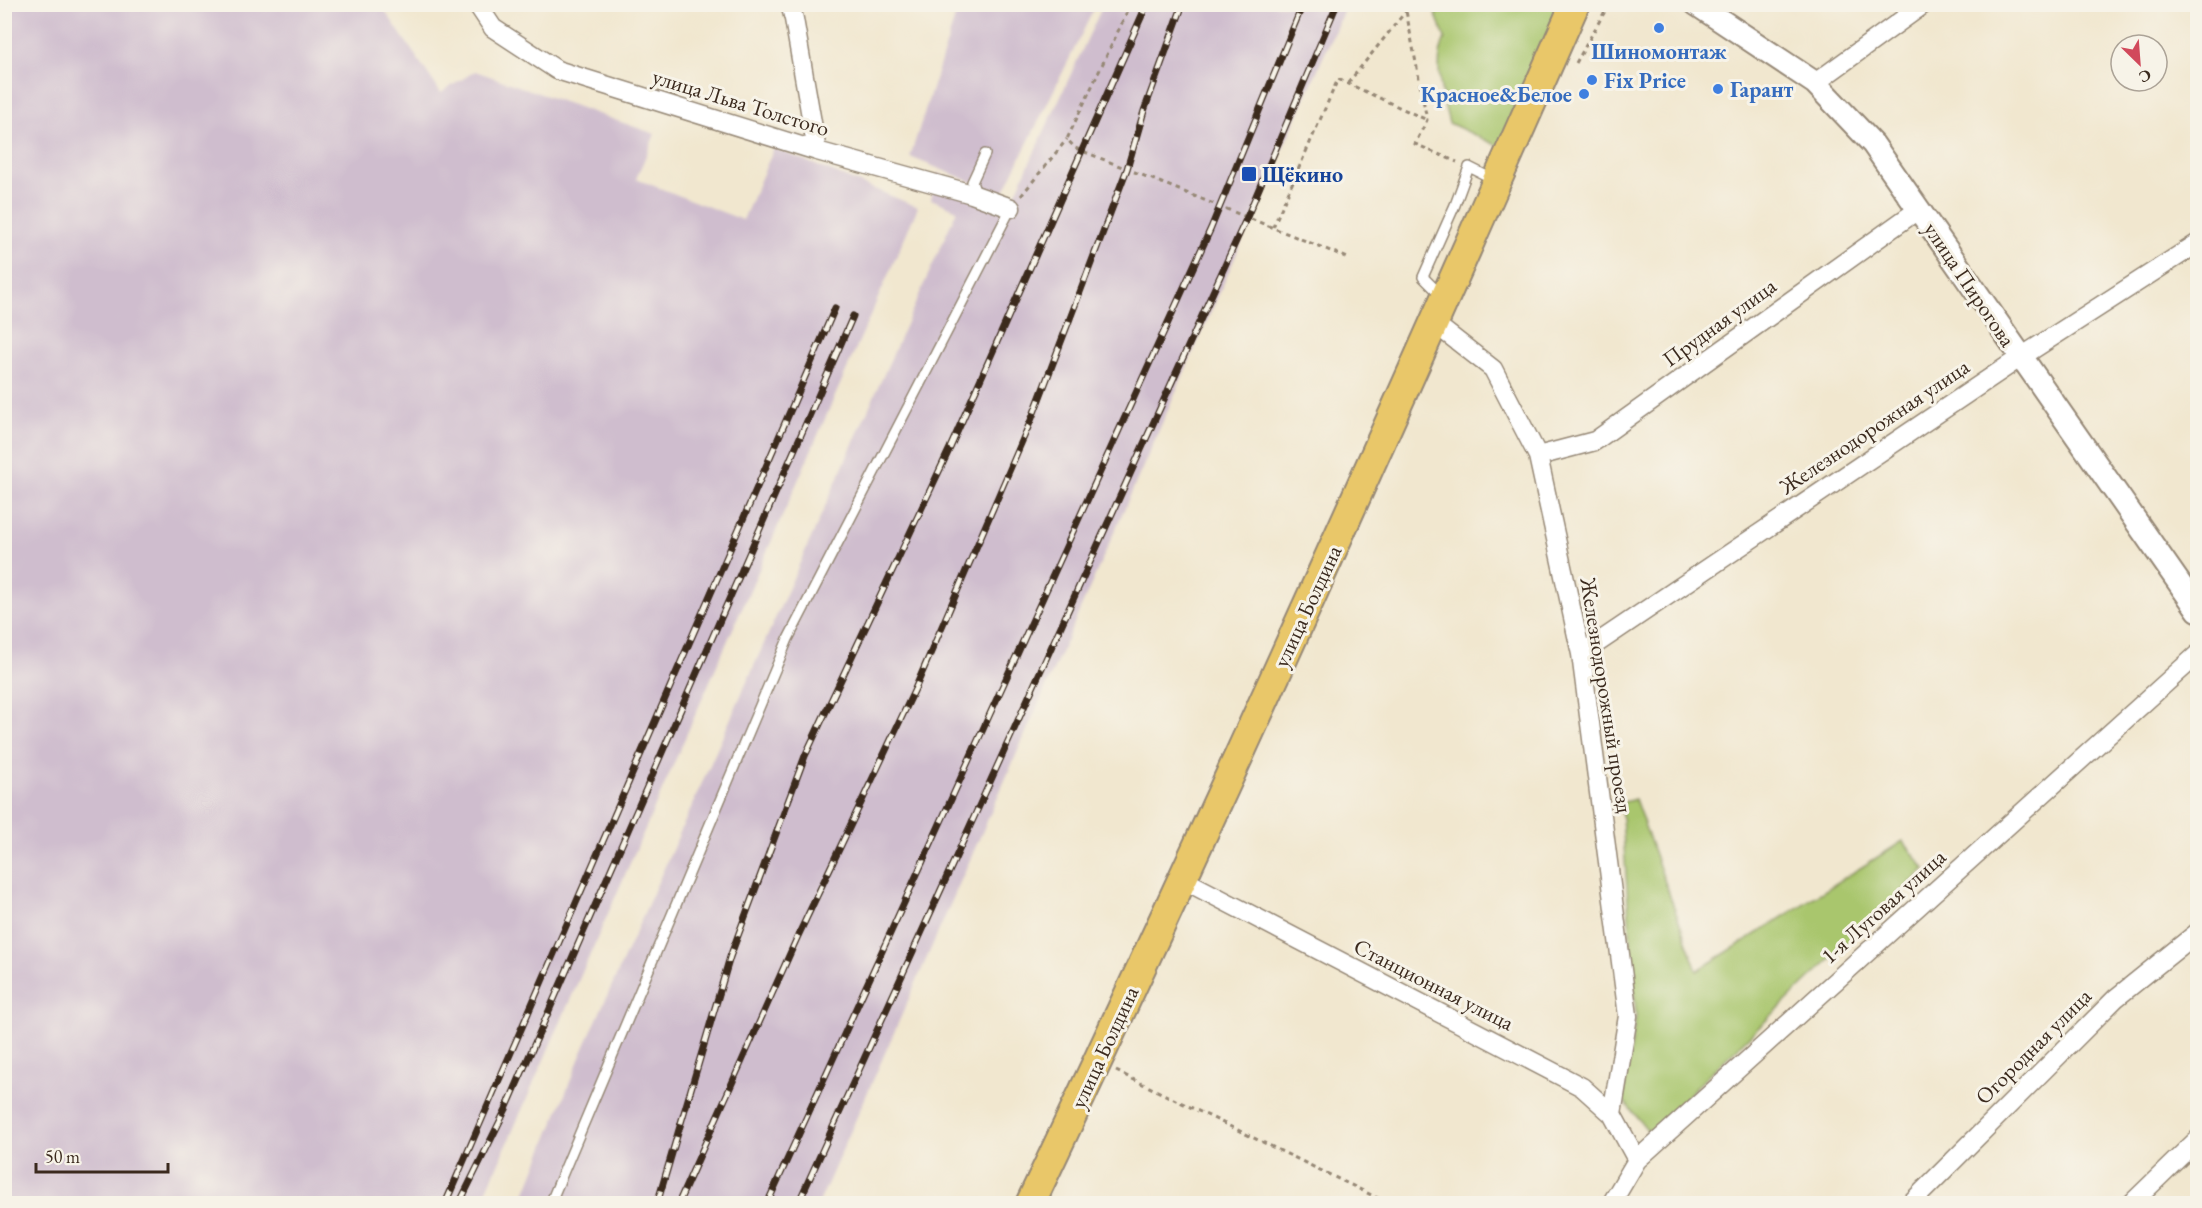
<svg xmlns="http://www.w3.org/2000/svg" width="2202" height="1208" font-family="'EB Garamond',serif">
	<rect width="100%" height="100%" fill="#f7f3e8"/>
	<filter id="ink" filterUnits="userSpaceOnUse"><feTurbulence type="fractalNoise" baseFrequency=".0167" numOctaves="2"/><feDisplacementMap in="SourceGraphic" scale="12" xChannelSelector="R" yChannelSelector="G"/><feConvolveMatrix kernelMatrix="1 2 1 2 8 2 1 2 1" color-interpolation-filters="sRGB"/></filter>
	<filter id="wash" filterUnits="userSpaceOnUse"><feTurbulence type="fractalNoise" baseFrequency=".008" numOctaves="4" result="noise"/><feDisplacementMap in="SourceGraphic" scale="24" xChannelSelector="R" yChannelSelector="G"/><feGaussianBlur stdDeviation="1.35" result="paint"/><feColorMatrix in="noise" values="0 0 0 0 0 0 0 0 0 0 0 0 0 0 0 0 0 1.4 0 .05"/><feComposite in="paint" operator="in"/></filter>
	<g filter="url(#wash)">
		<rect width="100%" height="100%" fill="#f1e7cf"/>
		<path fill="#cfbdce" d="M 5,4 L 381,5 L 441,93 L 475,71 L 655,134 L 636,179 L 743,220 L 774,148 L 918,207 L 481,1203 L 5,1203 Z
			M 959,5 L 1096,5 L 1001,197 L 972,182 L 910,157 Z
			M 1103,5 L 1346,5 L 819,1203 L 521,1204 L 580,1057 L 957,210 L 931,199 L 937,173 L 1011,203 Z"/>
		<path fill="#a9c66d" stroke="#727846" stroke-width="1.5" d="M 1432,5 L 1569,5 L 1507,150 L 1449,123 C 1442,97 1433,63 1445,38 Z
			M 1635,799 L 1697,971 L 1903,841 L 1925,869 L 1649,1132 L 1623,1100 L 1636,1016 L 1621,803 Z"/>
	</g>
	<g filter="url(#ink)">
		<g fill="none" stroke-linecap="round" stroke-linejoin="round">
			<defs>
				<path id="service" d="M 972,194 L 974,188 L 972,182 L 985,154
					M 1442,296 L 1423,277 L 1455,205 L 1469,167 L 1495,180
					M 550,1204 L 788,639 L 1011,208"/>
				<path id="minor" d="M 477,4 L 493,28 L 557,70 L 817,151 L 972,194 L 1011,208
					M 790,4 L 794,19 L 817,151
					M 1815,83 L 1924,4
					M 1434,323 L 1493,369 L 1538,456 L 1581,654 L 1628,1016 L 1612,1114
					M 1538,456 L 1595,441 L 1919,209
					M 1581,654 L 2021,357 L 2198,243
					M 1182,879 L 1582,1087 L 1612,1114 L 1637,1160
					M 1611,1204 L 1637,1160 L 2198,654
					M 1910,1204 L 2116,998 L 2198,932
					M 2131,1204 L 2198,1139"/>
				<path id="tertiary" d="M 1696,4 L 1815,83 L 1873,144 L 2198,610"/>
				<path id="primary" d="M 1030,1204 C 1219,807 1398,406 1575,4"/>
			</defs>
			<use href="#service" stroke="#968876" stroke-width="12"/>
			<use href="#minor" stroke="#968876" stroke-width="21"/>
			<use href="#tertiary" stroke="#968876" stroke-width="26"/>
			<use href="#primary" stroke="#968876" stroke-width="32"/>
			<path stroke="#968876" stroke-width="3" stroke-dasharray="4.5 4.5" stroke-linecap="butt" d="M 1131,4 L 1067,139 L 1075,148 L 1348,258
				M 1409,4 L 1406,11 L 1427,120 L 1415,144 L 1457,162
				M 1576,63 L 1609,4
				M 1348,83 L 1406,11
				M 1021,196 L 1067,139
				M 1273,227 L 1338,79 L 1427,120
				M 1116,1071 L 1390,1204"/>
			<use href="#service" stroke="#fff" stroke-width="9"/>
			<use href="#minor" stroke="#fff" stroke-width="18"/>
			<use href="#tertiary" stroke="#fff" stroke-width="22"/>
			<use href="#primary" stroke="#e9c769" stroke-width="28"/>
			<defs>
				<path id="rail" d="M 445,1204 L 835,308
					M 459,1204 L 506,1109 L 853,316
					M 657,1204 L 730,957 L 805,756 L 950,448 L 1147,4
					M 678,1204 L 797,938 L 915,689 L 1032,418 L 1127,169 L 1144,111 L 1183,4
					M 767,1204 L 1211,228 L 1303,4
					M 798,1204 L 1247,217 L 1337,4"/>
			</defs>
			<use href="#rail" stroke="#3b2a1e" stroke-width="7"/>
			<use href="#rail" stroke="#f7f3e8" stroke-width="4.5" stroke-dasharray="14" stroke-linecap="butt"/>
		</g>
	</g>
	<g fill="#3f7fe0" stroke="#f7f3e8" stroke-width="2">
		<circle cx="1659" cy="28" r="6"/>
		<circle cx="1592" cy="80" r="6"/>
		<circle cx="1718" cy="89" r="6"/>
		<circle cx="1584" cy="94" r="6"/>
	</g>
	<rect fill="#1a4fb4" stroke="#f7f3e8" stroke-width="2" x="1241" y="166" width="16" height="16" rx="3"/>
	<g text-anchor="middle" stroke-width="6" stroke-linejoin="round" paint-order="stroke">
		<g font-size="22" font-weight="bold" fill="#366cbe" stroke="#f7f3e8" text-anchor="start">
			<text x="1659" y="59" text-anchor="middle">Шиномонтаж</text>
			<text x="1604" y="88">Fix Price</text>
			<text x="1730" y="97">Гарант</text>
			<text x="1572" y="102" text-anchor="end">Красное&amp;Белое</text>
		</g>
		<g font-size="22" fill="#3b2a1e" stroke="#f7f3e8">
			<text transform="translate(741 102) rotate(17)" y="8">улица Льва Толстого</text>
			<text transform="translate(1970 284) rotate(56)" y="8">улица Пирогова</text>
			<text transform="translate(1719 322) rotate(-36)" y="8">Прудная улица</text>
			<text transform="translate(1874 426) rotate(-34)" y="8">Железнодорожная улица</text>
			<text transform="translate(1307 606) rotate(-65)" y="8">улица Болдина</text>
			<text transform="translate(1607 695) rotate(81)" y="8">Железнодорожный проезд</text>
			<text transform="translate(1883 906) rotate(-42)" y="8">1-я Луговая улица</text>
			<text transform="translate(1434 984) rotate(27)" y="8">Станционная улица</text>
			<text transform="translate(2033 1046) rotate(-45)" y="8">Огородная улица</text>
			<text transform="translate(1104 1047) rotate(-65)" y="8">улица Болдина</text>
		</g>
		<g font-size="22" font-weight="bold" fill="#164399" stroke="#f7f3e8" text-anchor="start">
			<text x="1262" y="182">Щёкино</text>
		</g>
	</g>
	<rect width="2202" height="1208" fill="none" stroke="#f7f3e8" stroke-width="24"/>
	<g transform="translate(2139 63) rotate(155)"><circle r="28" fill="#f7f3e8" stroke="#aca397" stroke-width="1.5"/>
	<path d="M0-4.5L10 22L0 15L-10 22Z" fill="#d1495b"/>
	<text y="-9" font-size="16" font-weight="bold" text-anchor="middle" fill="#3b2a1e">С</text>
	</g>
	<path d="M36 1163v9h132v-9" fill="none" stroke="#3b2a1e" stroke-width="3"/>
	<text x="45" y="1163" font-size="18" fill="#3b2a1e" stroke="#f7f3e8" stroke-width="4.5" paint-order="stroke">50 m</text>
</svg>
